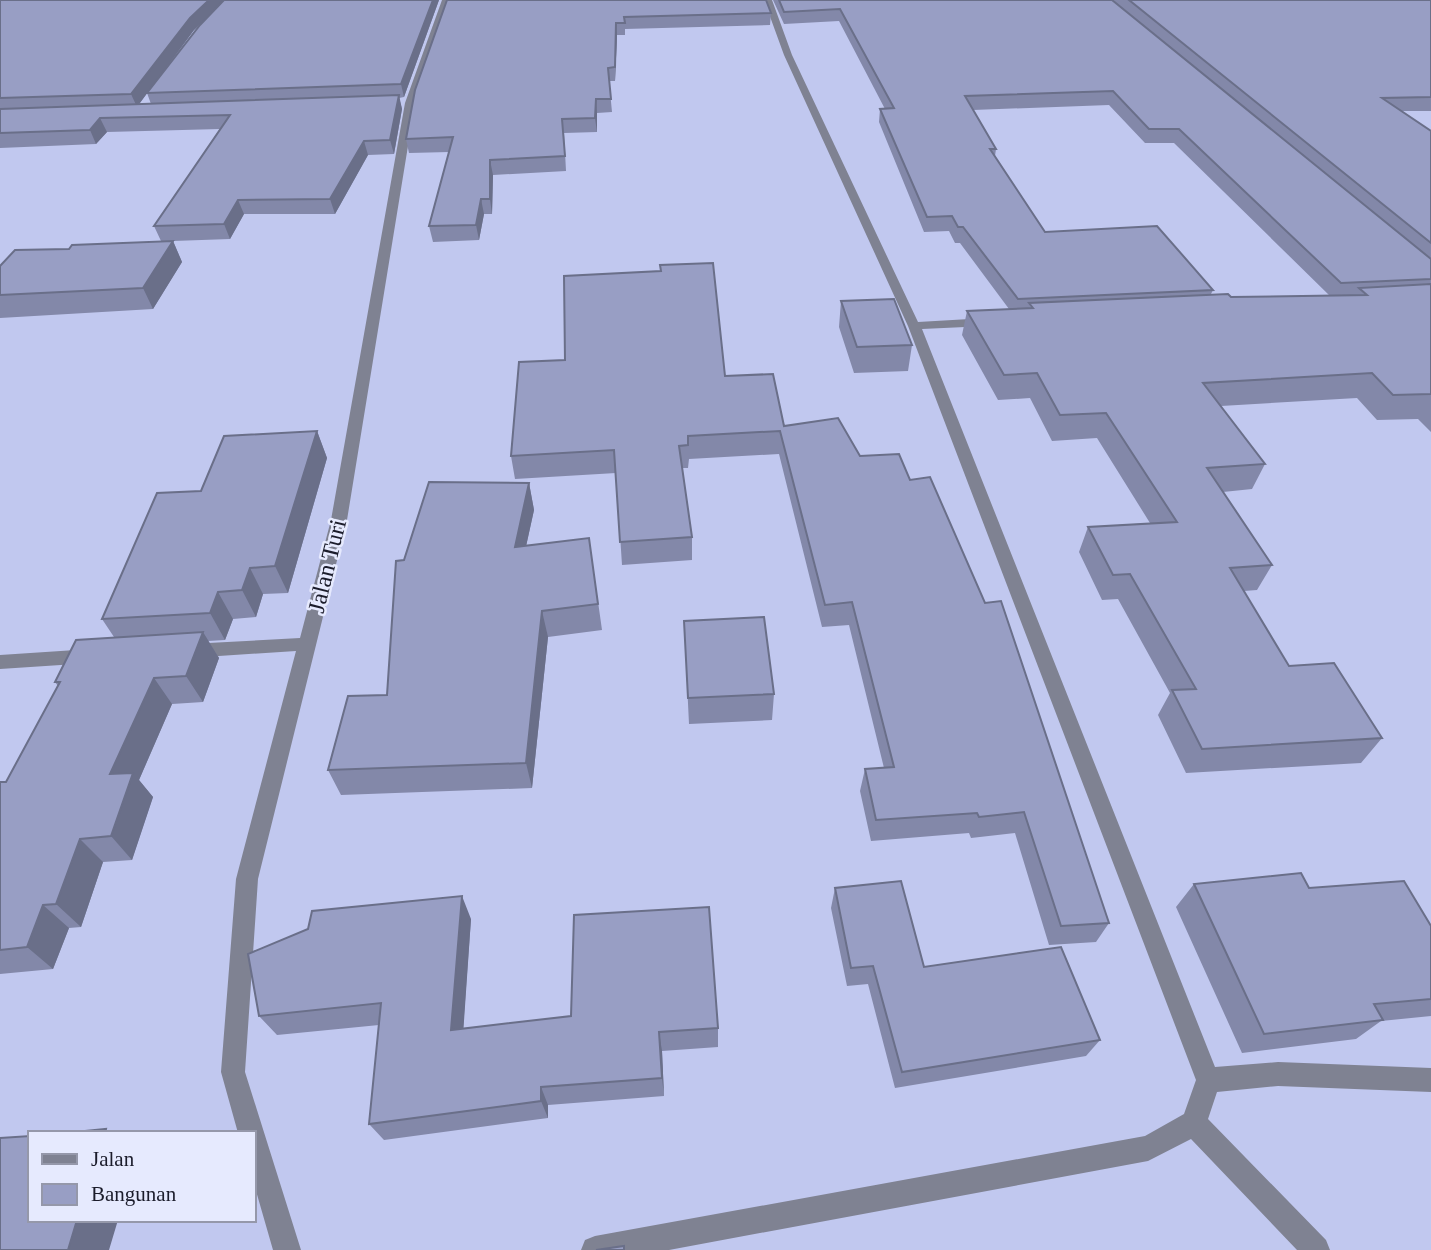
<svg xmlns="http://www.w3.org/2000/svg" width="1431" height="1250" font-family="'Times New Roman',serif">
	<rect width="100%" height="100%" fill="#c1c8ef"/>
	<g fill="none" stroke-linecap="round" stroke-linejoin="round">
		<path fill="#7f8292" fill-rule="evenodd" d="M 442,0 L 450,0 L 415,103 L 347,520 L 258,879 L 245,1072 L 301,1250 L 273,1250 L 254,1184 L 254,1133 L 238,1133 L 221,1072 L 236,879 L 296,651 L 189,658 L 183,656 L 180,651 L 183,646 L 189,644 L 300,638 L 331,520 L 405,103 Z
			M 764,0 L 772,0 L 792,55 L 918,322 L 987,318 L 993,322 L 987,326 L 922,329 L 1215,1067 L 1278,1062 L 1431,1068 L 1431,1092 L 1278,1086 L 1217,1092 L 1208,1119 L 1326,1240 L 1330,1250 L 1297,1250 L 1191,1139 L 1148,1161 L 669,1250 L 581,1250 L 585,1240 L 595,1236 L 1145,1136 L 1184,1114 L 1196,1080 L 908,326 L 784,55 Z
			M 91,649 L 97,651 L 100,656 L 97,661 L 91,663 L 0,669 L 0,655 Z"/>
	</g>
	<path fill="#8388a9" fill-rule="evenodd" d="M 0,0 L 439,0 L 404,97 L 399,98 L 402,109 L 394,154 L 368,155 L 335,214 L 244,214 L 230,239 L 173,241 L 182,262 L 153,309 L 0,318 L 0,266 L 69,249 L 161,241 L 154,226 L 220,129 L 107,132 L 96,144 L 0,148 ZM 205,20 L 161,75 L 194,30 ZM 147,93 L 151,104 L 139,104 Z
		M 447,0 L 771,13 L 770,25 L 625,29 L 625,35 L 617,35 L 615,81 L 609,81 L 612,112 L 597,113 L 597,132 L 564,133 L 566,171 L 493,175 L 492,214 L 484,214 L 479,240 L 433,242 L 429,226 L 449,152 L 409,153 L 406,139 Z
		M 773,0 L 1431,0 L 1431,111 L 1401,111 L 1431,131 L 1431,432 L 1418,419 L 1377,420 L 1357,398 L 1221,406 L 1265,464 L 1252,489 L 1223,492 L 1272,565 L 1257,590 L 1244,591 L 1289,666 L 1382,738 L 1361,763 L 1186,773 L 1158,715 L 1170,693 L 1118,599 L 1102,600 L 1079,552 L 1088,527 L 1150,523 L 1097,438 L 1052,441 L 1030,398 L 998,400 L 962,335 L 967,311 L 1009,309 L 960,243 L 955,243 L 949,231 L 924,232 L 879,122 L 880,109 L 885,109 L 839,21 L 784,24 ZM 1109,105 L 1145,143 L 1174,143 L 1330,296 L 1231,297 L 1211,294 L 1213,290 L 1045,232 L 995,156 L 996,149 L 973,110 Z
		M 841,301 L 912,345 L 908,371 L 854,373 L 839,327 Z
		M 725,376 L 784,426 L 860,456 L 910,480 L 1109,923 L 1096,942 L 1049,945 L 1015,833 L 971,838 L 969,833 L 871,841 L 860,791 L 865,769 L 884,768 L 849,625 L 822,627 L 779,454 L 689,459 L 688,468 L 682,468 L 692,537 L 692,560 L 622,565 L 616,473 L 515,479 L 511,456 Z
		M 317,431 L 327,458 L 288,593 L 263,594 L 256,617 L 233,619 L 225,640 L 208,641 L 219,658 L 203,702 L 172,704 L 139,780 L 153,797 L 132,860 L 103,862 L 81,927 L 69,928 L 53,969 L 0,974 L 0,782 L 6,782 L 58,686 L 55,682 L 114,637 L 102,619 L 201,491 Z
		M 529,483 L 534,510 L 526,546 L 589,538 L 602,630 L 548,637 L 532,788 L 341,795 L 328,770 L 387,695 L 404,560 Z
		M 684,621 L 774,694 L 772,720 L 689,724 Z
		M 1194,884 L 1309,888 L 1431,926 L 1431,1016 L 1381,1021 L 1356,1039 L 1242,1053 L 1176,907 Z
		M 835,888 L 924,967 L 1100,1040 L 1086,1056 L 895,1088 L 868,984 L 847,986 L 831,908 Z
		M 471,919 L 463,1029 L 718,1028 L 718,1047 L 662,1051 L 664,1096 L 548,1105 L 548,1118 L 384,1140 L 369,1124 L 379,1025 L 277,1035 L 259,1016 Z"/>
	<path fill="#6a6f89" d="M 209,0 L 225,0 L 194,30 L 137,107 L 131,94 L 190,18 Z
		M 433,0 L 439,0 L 404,97 L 401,84 Z
		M 616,23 L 617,35 L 615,81 L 615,67 Z
		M 399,95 L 402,109 L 394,154 L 390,140 Z
		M 596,99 L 597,113 L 597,132 L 595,118 Z
		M 100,118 L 107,132 L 96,144 L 90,130 Z
		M 364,141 L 368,155 L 335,214 L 330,199 Z
		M 490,160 L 493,175 L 492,214 L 490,199 Z
		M 481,199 L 484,214 L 479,240 L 476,225 Z
		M 238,200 L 244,214 L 230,239 L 224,224 Z
		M 173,241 L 182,262 L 153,309 L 143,288 Z
		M 317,431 L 327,458 L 288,593 L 275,566 Z
		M 529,483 L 534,510 L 520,574 L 515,547 Z
		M 250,568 L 263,594 L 256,617 L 242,590 Z
		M 218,592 L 233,619 L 225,640 L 210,613 Z
		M 542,611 L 548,637 L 532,788 L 526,763 Z
		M 203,632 L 219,658 L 203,702 L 186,676 Z
		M 154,678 L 172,704 L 139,780 L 153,797 L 132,860 L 111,836 L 110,774 Z
		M 80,839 L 103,862 L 81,927 L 56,904 Z
		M 462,896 L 471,919 L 462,1050 L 451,1030 Z
		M 43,905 L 69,928 L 53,969 L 27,947 Z
		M 659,1032 L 662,1051 L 664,1096 L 662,1078 Z
		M 541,1087 L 548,1105 L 548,1118 L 541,1101 Z
		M 77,1220 L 118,1220 L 109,1250 L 68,1250 Z"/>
	<path fill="#989ec4" stroke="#6a6f89" stroke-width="2" d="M 0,0 L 209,0 L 190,18 L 131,94 L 0,98 Z
		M 224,0 L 433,0 L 401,84 L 147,93 L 200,25 Z
		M 447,0 L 766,0 L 771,13 L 624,17 L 625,23 L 616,23 L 615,67 L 608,68 L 611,99 L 596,99 L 595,118 L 562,119 L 565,156 L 490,160 L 490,199 L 481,199 L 476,225 L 429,226 L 453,137 L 406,139 L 415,90 Z
		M 779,0 L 1112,0 L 1431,259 L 1431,279 L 1341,283 L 1179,129 L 1149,129 L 1113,91 L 965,96 L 996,149 L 990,149 L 1045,232 L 1157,226 L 1213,290 L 1018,299 L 963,227 L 958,227 L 952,216 L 927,217 L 880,109 L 894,108 L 840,9 L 784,12 Z
		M 1129,0 L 1431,0 L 1431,97 L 1382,98 L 1431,131 L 1431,243 Z
		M 399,95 L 390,140 L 364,141 L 330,199 L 238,200 L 224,224 L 154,226 L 230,115 L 100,118 L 90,130 L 0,133 L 0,109 Z
		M 173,241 L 143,288 L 0,295 L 0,266 L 15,250 L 69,249 L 72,245 Z
		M 713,263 L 725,376 L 773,374 L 784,426 L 838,418 L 860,456 L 899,454 L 910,480 L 930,477 L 985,603 L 1001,601 L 1109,923 L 1061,926 L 1024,812 L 979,817 L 977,813 L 876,820 L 865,769 L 894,767 L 852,602 L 825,605 L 780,431 L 688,436 L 688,445 L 679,446 L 692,537 L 620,542 L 614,450 L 511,456 L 519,362 L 565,360 L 564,276 L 661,271 L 660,265 Z
		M 1431,284 L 1431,394 L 1393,395 L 1372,373 L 1203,383 L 1265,464 L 1207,468 L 1272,565 L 1230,568 L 1289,666 L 1334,663 L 1382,738 L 1202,749 L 1172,690 L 1196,689 L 1130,574 L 1113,575 L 1088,527 L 1177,522 L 1106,413 L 1060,415 L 1037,373 L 1004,375 L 967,311 L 1033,308 L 1029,303 L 1228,294 L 1231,297 L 1367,295 L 1359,288 Z
		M 894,299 L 912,345 L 857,347 L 841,301 Z
		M 317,431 L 275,566 L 250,568 L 242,590 L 218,592 L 210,613 L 102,619 L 157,493 L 201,491 L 224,436 Z
		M 429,482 L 529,483 L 515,547 L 589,538 L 598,604 L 542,611 L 526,763 L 328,770 L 348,696 L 387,695 L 396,561 L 404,560 Z
		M 764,617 L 774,694 L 688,698 L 684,621 Z
		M 203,632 L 186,676 L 154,678 L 110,774 L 133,773 L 111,836 L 80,839 L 56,904 L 43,905 L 27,947 L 0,950 L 0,782 L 6,782 L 60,682 L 55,682 L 76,640 Z
		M 1301,873 L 1309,888 L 1404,881 L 1431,926 L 1431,999 L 1374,1004 L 1383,1020 L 1264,1034 L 1194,884 Z
		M 901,881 L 924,967 L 1061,947 L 1100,1040 L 902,1072 L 873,966 L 851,968 L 835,888 Z
		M 462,896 L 451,1030 L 571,1016 L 574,915 L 709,907 L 718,1028 L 659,1032 L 662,1078 L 541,1087 L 541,1101 L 369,1124 L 381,1003 L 259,1016 L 248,954 L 308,929 L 312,911 Z
		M 106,1129 L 105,1133 L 65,1133 Z
		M 30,1136 L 30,1220 L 77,1220 L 68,1250 L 0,1250 L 0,1138 Z
		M 624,1246 L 624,1250 L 596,1250 Z"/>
	<g text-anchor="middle" stroke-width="5" stroke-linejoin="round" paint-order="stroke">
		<g font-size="24" fill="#1b1c2b" stroke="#e6eafe">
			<text transform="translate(327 566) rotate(-76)" y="8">Jalan Turi</text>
		</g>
	</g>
	<rect x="28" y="1131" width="228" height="91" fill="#e6eafe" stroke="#9598aa" stroke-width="2"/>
	<rect x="42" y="1154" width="35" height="10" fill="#7f8292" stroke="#9598aa" stroke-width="2"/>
	<text x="91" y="1166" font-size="21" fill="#1b1c2b">Jalan</text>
	<rect x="42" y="1184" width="35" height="21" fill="#989ec4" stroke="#9598aa" stroke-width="2"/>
	<text x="91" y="1201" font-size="21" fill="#1b1c2b">Bangunan</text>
</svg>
